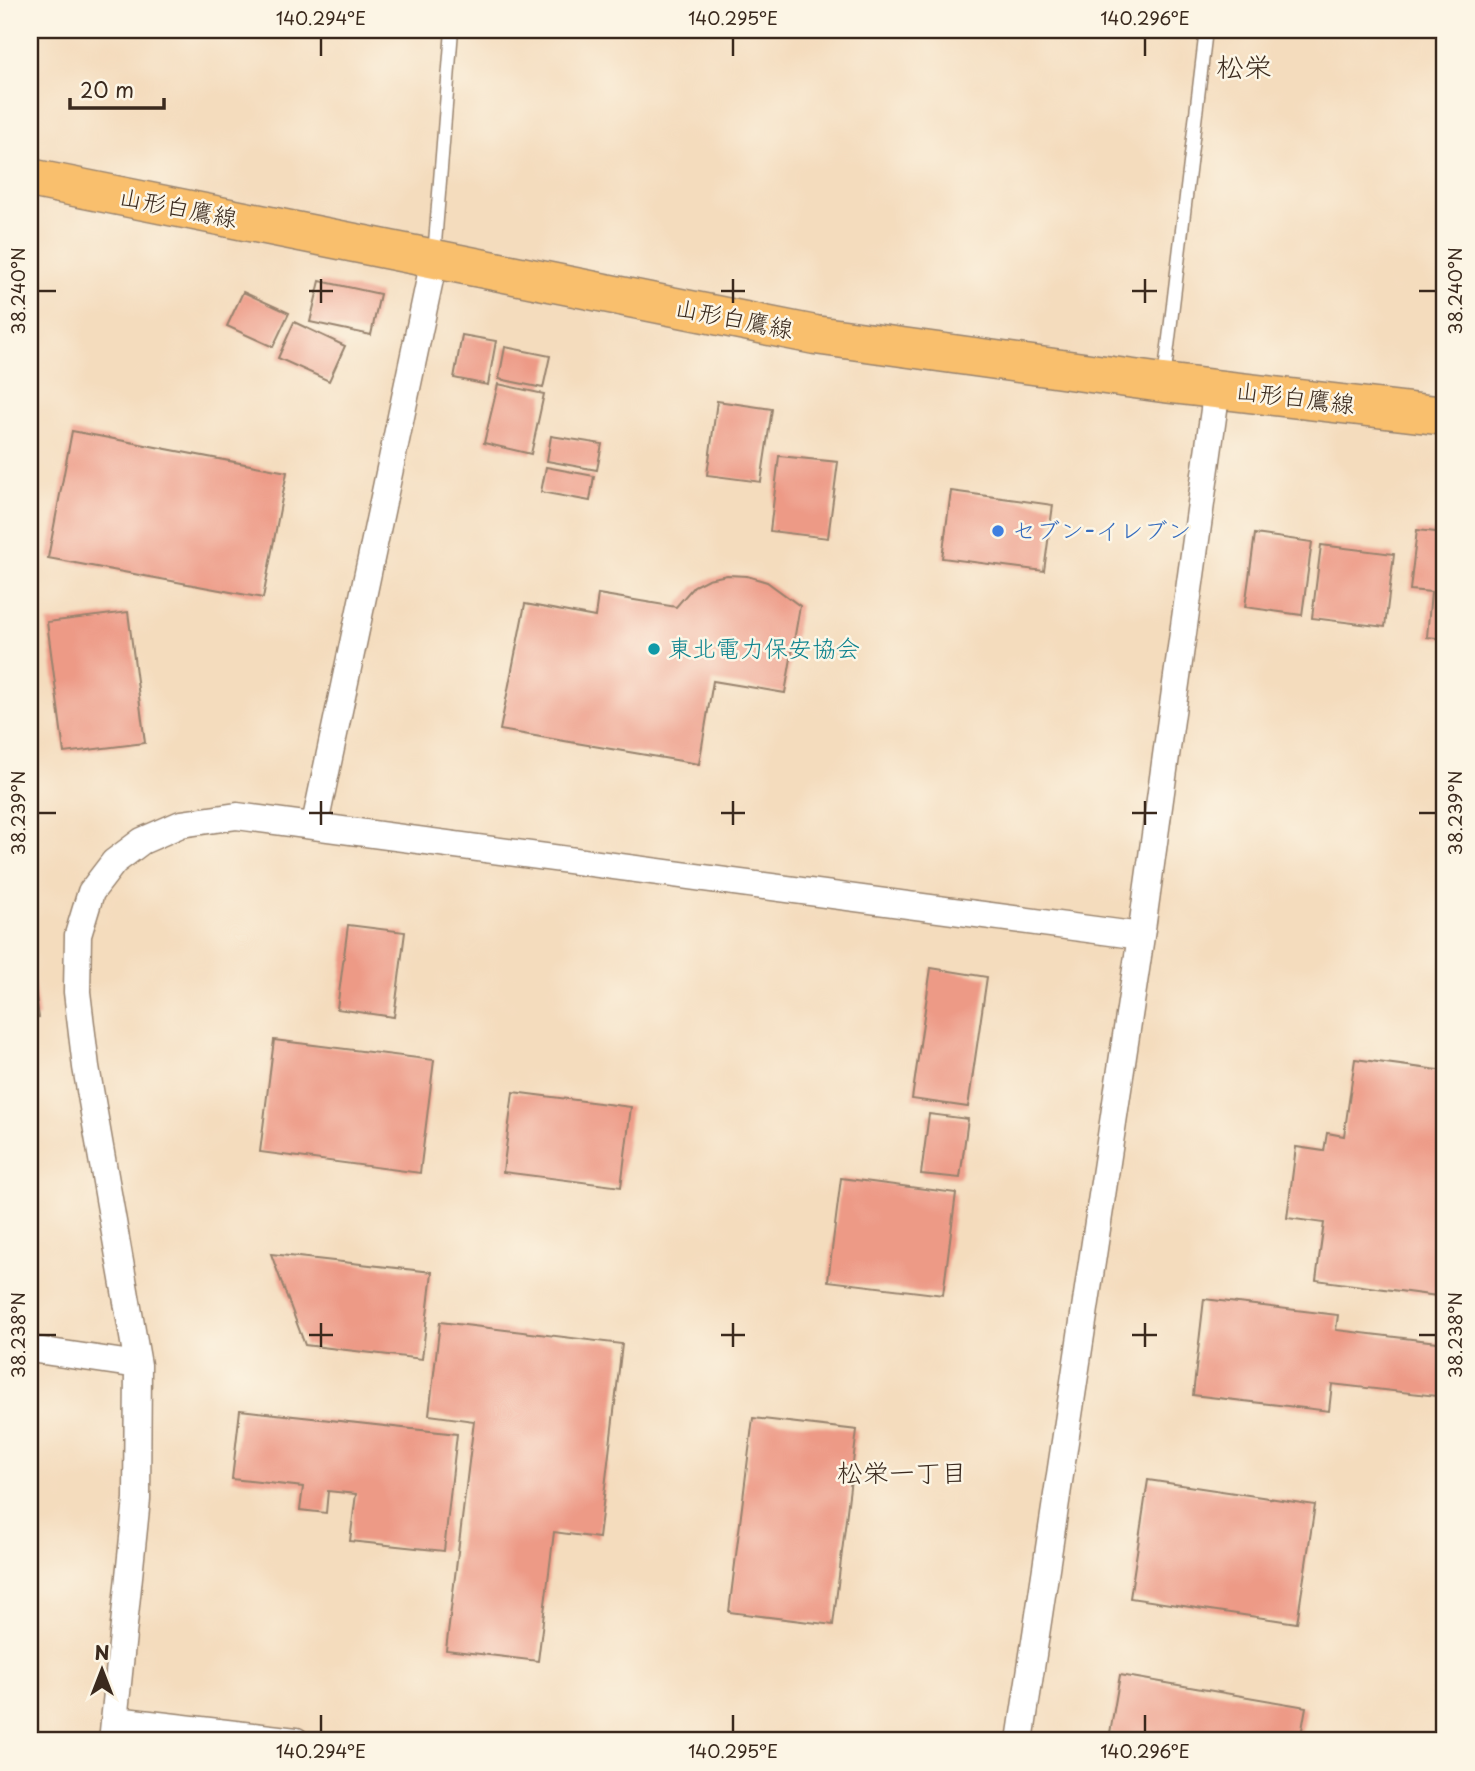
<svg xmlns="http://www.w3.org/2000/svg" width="1475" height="1771" font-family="'Playpen Sans','Klee One',sans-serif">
	<rect width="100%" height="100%" fill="#fcf5e5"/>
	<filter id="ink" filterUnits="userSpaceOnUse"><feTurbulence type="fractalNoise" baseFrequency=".0143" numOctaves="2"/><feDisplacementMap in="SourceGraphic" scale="14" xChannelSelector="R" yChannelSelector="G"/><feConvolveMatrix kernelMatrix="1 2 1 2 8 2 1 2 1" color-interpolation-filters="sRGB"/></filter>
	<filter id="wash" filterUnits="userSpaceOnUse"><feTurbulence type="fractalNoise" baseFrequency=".00686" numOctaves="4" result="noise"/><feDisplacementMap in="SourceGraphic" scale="28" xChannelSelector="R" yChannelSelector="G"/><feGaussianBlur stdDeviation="1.57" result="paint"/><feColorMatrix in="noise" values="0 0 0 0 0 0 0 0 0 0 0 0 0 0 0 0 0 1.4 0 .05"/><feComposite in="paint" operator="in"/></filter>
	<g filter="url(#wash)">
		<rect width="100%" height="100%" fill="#f4dcbd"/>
		<g id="blocks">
			<path fill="#ed9a86" d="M 320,281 L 380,294 L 371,335 L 310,322 Z
				M 243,292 L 289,313 L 273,347 L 227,326 Z
				M 294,322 L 345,346 L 329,381 L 278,358 Z
				M 462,335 L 496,341 L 488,385 L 454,378 Z
				M 505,347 L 550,356 L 543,388 L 499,379 Z
				M 498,384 L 544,394 L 531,454 L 484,443 Z
				M 717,401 L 772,409 L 761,482 L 707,475 Z
				M 72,431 L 287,472 L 263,598 L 48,558 Z
				M 551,436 L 602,444 L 597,470 L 547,461 Z
				M 779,456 L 838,462 L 828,538 L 770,531 Z
				M 546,467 L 594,476 L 590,501 L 541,492 Z
				M 951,491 L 1053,505 L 1044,571 L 942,558 Z
				M 1417,530 L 1445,533 L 1445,639 L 1427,637 L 1431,592 L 1410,590 Z
				M 1255,534 L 1312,542 L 1302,615 L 1245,607 Z
				M 1321,545 L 1394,554 L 1385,627 L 1312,618 Z
				M 727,575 L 747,576 L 767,582 L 800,606 L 785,693 L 713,681 L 699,764 L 500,730 L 525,604 L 595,617 L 598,594 L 676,607 L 694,586 L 708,579 Z
				M 128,612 L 145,743 L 64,753 L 47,622 Z
				M 348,925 L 405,932 L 394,1017 L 337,1009 Z
				M 30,958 L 39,1017 L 30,1018 Z
				M 931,968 L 987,977 L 968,1107 L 912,1099 Z
				M 274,1040 L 434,1060 L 420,1173 L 260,1152 Z
				M 1355,1059 L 1445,1071 L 1445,1297 L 1316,1280 L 1324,1223 L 1287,1218 L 1296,1147 L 1324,1151 L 1327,1133 L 1344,1136 Z
				M 513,1092 L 631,1107 L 621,1187 L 503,1172 Z
				M 929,1114 L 968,1119 L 960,1178 L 921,1174 Z
				M 841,1178 L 956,1193 L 943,1295 L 828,1281 Z
				M 271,1254 L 432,1272 L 422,1359 L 305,1345 Z
				M 1204,1299 L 1338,1315 L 1336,1330 L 1445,1343 L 1445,1397 L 1332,1384 L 1329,1411 L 1193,1395 Z
				M 440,1322 L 622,1344 L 599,1538 L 554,1532 L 538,1661 L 446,1650 L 474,1421 L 429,1415 Z
				M 240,1410 L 457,1434 L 444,1551 L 350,1541 L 356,1494 L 328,1491 L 326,1513 L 300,1510 L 303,1487 L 232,1479 Z
				M 753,1418 L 857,1430 L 833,1625 L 729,1612 Z
				M 1148,1480 L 1315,1505 L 1297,1623 L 1130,1598 Z
				M 1120,1675 L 1306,1707 L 1300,1741 L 1159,1741 L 1110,1733 Z"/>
		</g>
	</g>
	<g filter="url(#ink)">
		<use href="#blocks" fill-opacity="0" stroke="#98836e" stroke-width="2"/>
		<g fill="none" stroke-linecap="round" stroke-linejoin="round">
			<defs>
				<path id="lane" d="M 434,256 L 452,30
					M 1164,380 L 1206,30"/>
				<path id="street" d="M 315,824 L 434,260
					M 30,1349 L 138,1365
					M 116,1720 L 296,1741
					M 112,1741 L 137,1499 L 138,1365 L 86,1067 L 77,992 L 78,935 L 91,892 L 114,862 L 142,841 L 181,824 L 237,816 L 1141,936
					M 1020,1741 L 1141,936 L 1217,388"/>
				<path id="primary" d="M 30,178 L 815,335 L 1163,383 L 1445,416"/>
			</defs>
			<use href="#lane" stroke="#98836e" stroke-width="15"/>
			<use href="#street" stroke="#98836e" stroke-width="29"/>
			<use href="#primary" stroke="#98836e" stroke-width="41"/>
			<use href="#lane" stroke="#fff" stroke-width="12"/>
			<use href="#street" stroke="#fff" stroke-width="26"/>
			<use href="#primary" stroke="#f9bf6d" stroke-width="38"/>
		</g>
	</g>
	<path fill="none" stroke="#3b2a1e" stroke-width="2.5" d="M 321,38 L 321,56M 733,38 L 733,56M 1145,38 L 1145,56M 321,279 L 321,303M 733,279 L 733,303M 1145,279 L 1145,303M 38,291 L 56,291M 309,291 L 333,291M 721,291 L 745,291M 1132,291 L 1157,291M 1419,291 L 1436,291M 321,801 L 321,825M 733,801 L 733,825M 1145,801 L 1145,825M 38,813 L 56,813M 309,813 L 333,813M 721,813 L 745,813M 1132,813 L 1157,813M 1419,813 L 1436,813M 321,1323 L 321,1347M 733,1323 L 733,1347M 1145,1323 L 1145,1347M 38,1335 L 56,1335M 309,1335 L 333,1335M 721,1335 L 745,1335M 1132,1335 L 1157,1335M 1419,1335 L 1436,1335M 321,1715 L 321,1732M 733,1715 L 733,1732M 1145,1715 L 1145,1732"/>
	<circle fill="#3f7fe0" stroke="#fcf5e5" stroke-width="2.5" cx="998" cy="531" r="7"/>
	<circle fill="#0f9aa8" stroke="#fcf5e5" stroke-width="2.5" cx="654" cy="649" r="7"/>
	<g text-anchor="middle" stroke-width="5" stroke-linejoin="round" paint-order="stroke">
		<g font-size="24" fill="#3b2a1e" stroke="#fcf5e5">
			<text transform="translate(178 208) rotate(11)" y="8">山形白鷹線</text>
			<text transform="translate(734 319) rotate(11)" y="8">山形白鷹線</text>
			<text transform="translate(1295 398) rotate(7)" y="8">山形白鷹線</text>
		</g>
		<g font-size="24" fill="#366cbe" stroke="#fcf5e5" text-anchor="start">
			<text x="1012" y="539">セブン-イレブン</text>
		</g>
		<g font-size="24" fill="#0d838f" stroke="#fcf5e5" text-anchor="start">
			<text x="668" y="657">東北電力保安協会</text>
		</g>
		<g font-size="26" fill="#3b2a1e" stroke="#fcf5e5">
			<text x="902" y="1482">松栄一丁目</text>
		</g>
		<g font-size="28" fill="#3b2a1e" stroke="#fcf5e5">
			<text x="1244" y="77">松栄</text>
		</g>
	</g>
	<rect width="1475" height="1771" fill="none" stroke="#fcf5e5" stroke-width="77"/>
	<g transform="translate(102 1670)" stroke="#fcf5e5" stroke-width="5" paint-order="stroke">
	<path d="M0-5L12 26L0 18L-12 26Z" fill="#3b2a1e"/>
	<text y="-10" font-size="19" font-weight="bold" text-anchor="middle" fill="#3b2a1e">N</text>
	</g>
	<path d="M70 98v10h94v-10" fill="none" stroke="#3b2a1e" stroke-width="3.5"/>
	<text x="80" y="98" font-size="21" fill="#3b2a1e" stroke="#fcf5e5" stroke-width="5" paint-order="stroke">20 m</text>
	<rect x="38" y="38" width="1398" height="1694" fill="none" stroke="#3b2a1e" stroke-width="2.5"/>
	<g font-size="18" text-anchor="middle" fill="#3b2a1e">
		<text x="321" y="25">140.294°E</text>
		<text x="733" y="25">140.295°E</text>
		<text x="1145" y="25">140.296°E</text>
		<text transform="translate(19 291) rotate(-90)" y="6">38.240°N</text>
		<text transform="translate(1456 291) rotate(-90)" y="6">38.240°N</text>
		<text transform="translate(19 813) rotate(-90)" y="6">38.239°N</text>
		<text transform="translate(1456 813) rotate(-90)" y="6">38.239°N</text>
		<text transform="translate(19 1335) rotate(-90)" y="6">38.238°N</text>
		<text transform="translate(1456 1335) rotate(-90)" y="6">38.238°N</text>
		<text x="321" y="1758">140.294°E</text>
		<text x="733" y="1758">140.295°E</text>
		<text x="1145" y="1758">140.296°E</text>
	</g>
</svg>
